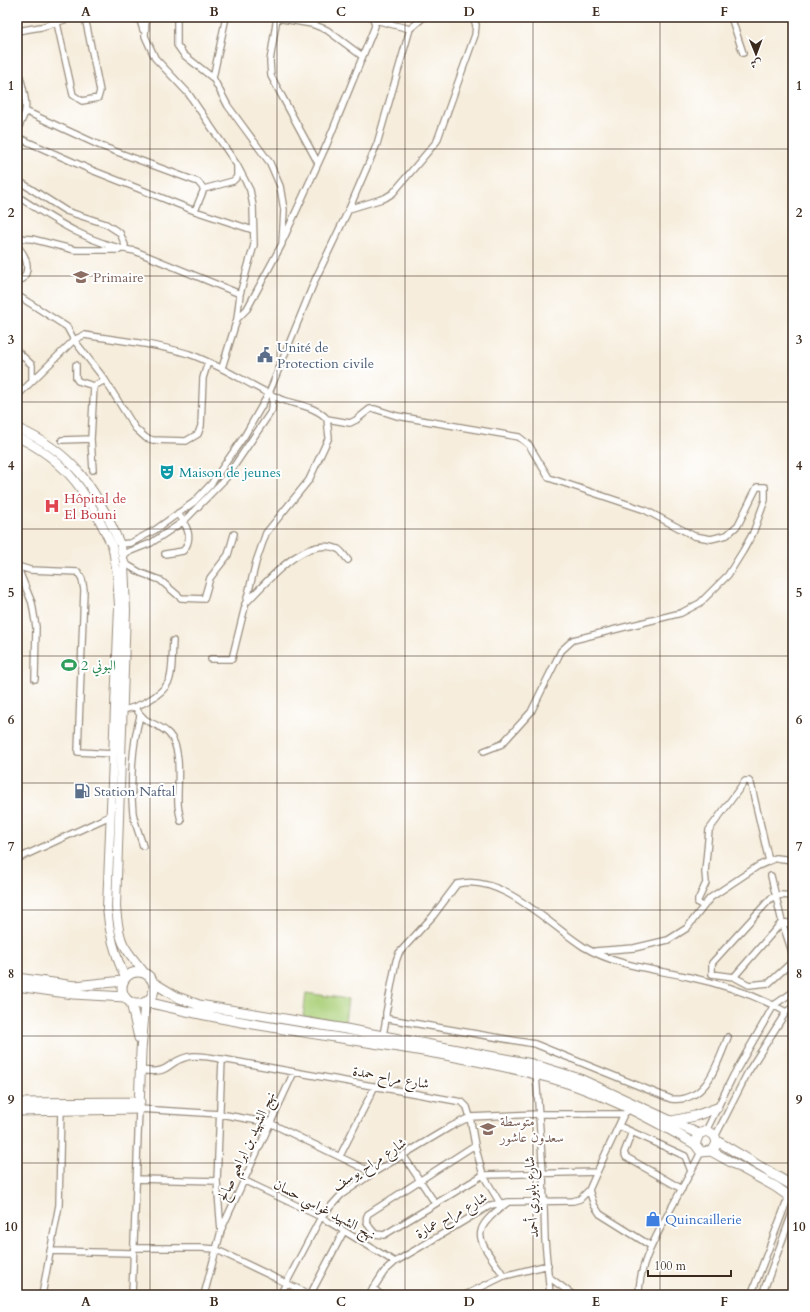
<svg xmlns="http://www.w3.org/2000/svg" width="810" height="1312" font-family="Cardo,Amiri,serif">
	<rect width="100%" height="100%" fill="#fff"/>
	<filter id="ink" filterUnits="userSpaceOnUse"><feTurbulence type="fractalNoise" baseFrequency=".025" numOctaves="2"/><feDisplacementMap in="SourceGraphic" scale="8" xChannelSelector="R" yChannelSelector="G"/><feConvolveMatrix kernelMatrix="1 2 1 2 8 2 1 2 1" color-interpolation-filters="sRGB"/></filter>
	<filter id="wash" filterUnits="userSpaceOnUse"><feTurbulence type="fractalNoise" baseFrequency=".012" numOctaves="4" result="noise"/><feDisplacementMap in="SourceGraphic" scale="16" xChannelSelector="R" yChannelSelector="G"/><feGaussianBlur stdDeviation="0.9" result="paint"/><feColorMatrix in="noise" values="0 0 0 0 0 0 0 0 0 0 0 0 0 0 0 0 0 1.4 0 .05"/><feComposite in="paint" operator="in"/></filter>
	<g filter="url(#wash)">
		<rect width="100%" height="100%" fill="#f6eddc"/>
		<path fill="#acd07a" stroke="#747d4c" d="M 306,993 L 348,999 L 345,1022 L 303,1016 Z"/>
	</g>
	<g filter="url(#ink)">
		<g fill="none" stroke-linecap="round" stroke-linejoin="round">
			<defs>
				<path id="minor" d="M 139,17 L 143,30
					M 177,17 L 177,45 L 184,55 L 213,78 L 228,106 L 270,163 L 280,186 L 284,210 L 282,244 L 247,309 L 237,319 L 222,368
					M 277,17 L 270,61 L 271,76 L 318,163
					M 731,17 L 743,53
					M 277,18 L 312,24 L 327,30 L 362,56
					M 375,20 L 410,29
					M 57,23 L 73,95 L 82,101 L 98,98 L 100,91 L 85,17
					M 17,31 L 41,27 L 74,17
					M 17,66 C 20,78 28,101 25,112 C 23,121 14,130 19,138 L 89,169 L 195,211 L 253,230
					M 213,78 L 226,17
					M 25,111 L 101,146 L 198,182 L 204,189 L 195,211
					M 17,180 L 66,211 L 106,224 L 120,233 L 125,245 L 124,249
					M 204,189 L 233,181 L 237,177 L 237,166
					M 17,196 C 54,220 91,245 135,251 L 240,294 L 254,245 L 253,206 L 250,190 L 237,165 L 188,93 L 155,58 L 145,36 L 146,17
					M 349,209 L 385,198 L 393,193 L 437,141 L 475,35 L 476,25 L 473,17
					M 17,238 L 32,239 L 75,250 L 119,250
					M 283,240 L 327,144 L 375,26 L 373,17
					M 17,246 C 26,255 31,268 23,279 L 17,280
					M 17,295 L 67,327 L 74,340 L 17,396
					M 237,319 L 240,294
					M 17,351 L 32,365 L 32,380
					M 208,362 L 203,378 L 201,426 L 198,434 L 186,441 L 153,440 L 146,438 L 135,428 L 105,380 L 74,340 L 84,335 C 118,340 156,344 189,354 C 221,365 249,385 280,399 C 296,405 316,406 327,419 L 329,437 L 309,480 L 266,533 L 256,562 L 232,659 L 211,659
					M 76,365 L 76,378 L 78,381 L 94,386
					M 327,419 L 350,423 L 356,420 L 370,409 L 375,409 L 397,416 L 519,437 L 529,445 L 549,478 L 645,510 L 694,536 L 711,539 L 727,535 L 738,525 L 757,487 L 765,487 L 765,500 L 753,533 L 743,551 L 728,575 L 700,603 L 681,613 L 573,640 L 561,651 L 531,712 L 502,744 L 484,751
					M 62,440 L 91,439
					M 93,470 L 91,439 L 94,386 L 105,380
					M 121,544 L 131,543 L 155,530 L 194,502 L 211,484 L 245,435 L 269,393 L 315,280 L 349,209 L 377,144 L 410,29 L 424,17
					M 123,554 L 151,543 L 184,521 L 226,478 L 272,410 L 273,396
					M 165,554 L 183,551 C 194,538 187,526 178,513
					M 124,563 L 141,573 L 160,580 L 181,598 L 204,599 L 210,578 L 228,555 L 234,534
					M 17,566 L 30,570 L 78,572 L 82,579 L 84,590 L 78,752 L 113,754
					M 17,566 L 32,603 L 36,627 L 35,679
					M 245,604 C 265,584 304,534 338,549 C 342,551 345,557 348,560
					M 136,708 C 144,725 158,722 169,734 C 183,749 177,784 178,803 C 178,809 180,815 181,821
					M 122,710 C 137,708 162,696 169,681 C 173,672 172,651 173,641
					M 140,716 C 132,745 130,784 133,813 C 135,824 140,836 143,846
					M 17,859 L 110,816
					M 771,876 L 782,922 L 793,955
					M 793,896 L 781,895 L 771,898 L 712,963 L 712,974 L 734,977 L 749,985 L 769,983 L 793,961
					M 703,906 L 698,903 L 698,900 L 706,883 L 705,872 L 709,830 L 745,781 L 749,781 L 751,784 L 769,861
					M 595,951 L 634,948 L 668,940 L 687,928 L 710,898 L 758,866 L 776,858 L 793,860
					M 734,977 L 782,922 L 793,924
					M 383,1035 L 386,1019
					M 728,1037 C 717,1064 707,1103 671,1099 L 535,1044 L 389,1019 L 386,1019 L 386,1013 L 396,961 L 399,953 L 433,916 L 457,884 C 502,873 549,925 584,947 C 616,966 653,969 689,977 C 722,984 756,995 786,1012
					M 140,1070 C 172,1075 164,1063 187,1057 C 198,1054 211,1058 222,1059 L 462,1102 L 467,1107 L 470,1117 L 538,1114 L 624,1114 L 630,1109
					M 536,1074 L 543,1173 L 545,1240 L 550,1295
					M 619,1126 L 685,1156 L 691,1171
					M 706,1131 L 733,1076 L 774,1005 L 793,992
					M 632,1132 L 624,1153 L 626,1157 L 682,1189
					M 715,1137 L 748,1072 L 786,1012 L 793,1007
					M 475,1145 L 368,1214 C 363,1222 371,1228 375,1234 L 384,1235 L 483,1175 L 597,1172 L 624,1114
					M 403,1155 L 435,1203
					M 340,1156 L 375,1086
					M 137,1179 L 217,1181
					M 243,1180 L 321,1217 L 395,1262
					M 589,1190 L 594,1205 L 600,1214 L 651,1246
					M 222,1228 L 294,1072
					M 134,1248 L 201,1248 L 215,1249 L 311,1295
					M 50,1251 L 133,1253
					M 504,1276 C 479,1239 466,1233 507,1203
					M 549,1277 L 573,1295
					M 373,1288 L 381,1295
					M 42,1295 L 59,1205 L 61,1108
					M 132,1295 L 139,1109 L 220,1114 L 270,1123 L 373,1173
					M 204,1295 L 221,1231 L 217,1181 L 222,1059
					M 280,1295 L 321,1217 L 341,1195 L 373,1173 L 450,1127 L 470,1117 L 475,1145 L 483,1175 L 500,1203
					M 310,1295 L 344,1231
					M 369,1295 L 384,1272 L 395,1262 L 491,1205 L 508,1202 L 573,1201 L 580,1199 L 589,1190 L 597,1172
					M 465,1295 L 504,1276 L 548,1265
					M 639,1295 C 639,1264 655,1239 669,1212 C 680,1192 691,1172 701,1152
					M 751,1295 L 789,1196
					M 762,1295 L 793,1211"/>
				<path id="secondary" d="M 17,428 C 73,452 96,488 119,542
					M 17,437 C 69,461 89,496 112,546
					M 121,547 L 124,563 L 126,610 L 116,907 C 119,942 122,946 144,972
					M 113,549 L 117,574 L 119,606 L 107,908 C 109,933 115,955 125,978"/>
				<path id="primary" d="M122 988a16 16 0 1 1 32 0a16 16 0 1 1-32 0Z
					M 17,978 L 75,986 L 123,981
					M 154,983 L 177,997 L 199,1005 L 346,1029 L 532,1064 L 580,1079 L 699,1134
					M 17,986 L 73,994 L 125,997
					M 131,1002 L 139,1038
					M 147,1002 C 274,1034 407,1042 535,1074 C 592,1087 645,1115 695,1144 L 701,1152 L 711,1151 C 718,1146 718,1140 713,1134 L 706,1131 L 699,1134 L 695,1144
					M 17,1103 L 140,1102
					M 17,1111 L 139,1109 L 141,1051 L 145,1002
					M 672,1121 L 695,1116 L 717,1108
					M 717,1141 L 793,1186
					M 711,1151 L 776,1187 L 793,1199"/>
			</defs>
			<use href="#minor" stroke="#988c7d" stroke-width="8"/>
			<use href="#secondary" stroke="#988c7d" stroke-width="10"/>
			<use href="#primary" stroke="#988c7d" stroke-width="11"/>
			<use href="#minor" stroke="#fff" stroke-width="5.5"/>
			<use href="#secondary" stroke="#fff" stroke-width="8"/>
			<use href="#primary" stroke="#fff" stroke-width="9"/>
		</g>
	</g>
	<path fill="none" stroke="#3b2a1e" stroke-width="1" stroke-opacity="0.55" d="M 150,17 L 150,1295M 277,17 L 277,1295M 405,17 L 405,1295M 533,17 L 533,1295M 660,17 L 660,1295M 17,149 L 793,149M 17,276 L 793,276M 17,402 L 793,402M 17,529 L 793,529M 17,656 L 793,656M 17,783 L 793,783M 17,910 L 793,910M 17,1036 L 793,1036M 17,1163 L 793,1163"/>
	<defs>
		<symbol id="school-bare" viewBox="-9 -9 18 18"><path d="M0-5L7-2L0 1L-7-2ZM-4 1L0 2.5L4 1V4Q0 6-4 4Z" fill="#8d6e63" stroke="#fff" stroke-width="2.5" paint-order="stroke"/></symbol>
		<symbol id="civic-bare" viewBox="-9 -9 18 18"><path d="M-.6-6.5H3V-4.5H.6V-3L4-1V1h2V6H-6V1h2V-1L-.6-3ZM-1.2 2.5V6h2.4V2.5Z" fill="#5c6f8a" stroke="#fff" stroke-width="2.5" paint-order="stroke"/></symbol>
		<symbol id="theatre-bare" viewBox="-9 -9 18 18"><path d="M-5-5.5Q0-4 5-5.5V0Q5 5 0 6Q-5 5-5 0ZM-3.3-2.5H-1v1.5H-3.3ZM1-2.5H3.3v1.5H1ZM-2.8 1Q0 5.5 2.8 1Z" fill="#0f9aa8" stroke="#fff" stroke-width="2.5" paint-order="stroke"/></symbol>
		<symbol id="hospital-bare" viewBox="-9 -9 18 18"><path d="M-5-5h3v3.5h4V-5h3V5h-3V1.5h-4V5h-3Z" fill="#e0444e" stroke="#fff" stroke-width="2.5" paint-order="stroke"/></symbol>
		<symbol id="stadium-bare" viewBox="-9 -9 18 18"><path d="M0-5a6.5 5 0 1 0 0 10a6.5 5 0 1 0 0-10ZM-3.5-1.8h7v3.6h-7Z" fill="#2e9e5b" stroke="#fff" stroke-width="2.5" paint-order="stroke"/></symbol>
		<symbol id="fuel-bare" viewBox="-9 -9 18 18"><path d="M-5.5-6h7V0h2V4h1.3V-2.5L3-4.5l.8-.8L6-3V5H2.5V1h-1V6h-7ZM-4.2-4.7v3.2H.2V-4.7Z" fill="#5c6f8a" stroke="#fff" stroke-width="2.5" paint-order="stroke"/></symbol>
		<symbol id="shop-bare" viewBox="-9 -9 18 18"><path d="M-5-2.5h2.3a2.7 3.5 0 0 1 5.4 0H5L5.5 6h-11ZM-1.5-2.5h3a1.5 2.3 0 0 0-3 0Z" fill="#3f7fe0" stroke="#fff" stroke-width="2.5" paint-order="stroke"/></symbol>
	</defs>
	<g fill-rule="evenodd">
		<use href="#school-bare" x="70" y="266" width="22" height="22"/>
		<use href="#civic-bare" x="254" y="344" width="22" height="22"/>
		<use href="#theatre-bare" x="156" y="461" width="22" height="22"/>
		<use href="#hospital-bare" x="41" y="495" width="22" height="22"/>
		<use href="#stadium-bare" x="58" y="654" width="22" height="22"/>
		<use href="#fuel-bare" x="71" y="780" width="22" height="22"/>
		<use href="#school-bare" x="477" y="1118" width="22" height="22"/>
		<use href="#shop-bare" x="642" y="1208" width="22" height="22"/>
	</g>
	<g text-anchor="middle" stroke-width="4" stroke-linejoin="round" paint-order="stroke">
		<g font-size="14" fill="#785e54" stroke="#fff" text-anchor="start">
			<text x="93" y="282">Primaire</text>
			<text x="500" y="1126">متوسطة<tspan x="500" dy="16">سعدون عاشور</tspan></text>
		</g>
		<g font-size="14" fill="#4e5e75" stroke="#fff" text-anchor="start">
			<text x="277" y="352">Unité de<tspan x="277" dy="16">Protection civile</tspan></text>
			<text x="94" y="796">Station Naftal</text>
		</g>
		<g font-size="14" fill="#0d838f" stroke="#fff" text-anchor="start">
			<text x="179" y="477">Maison de jeunes</text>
		</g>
		<g font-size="14" fill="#be3a42" stroke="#fff" text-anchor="start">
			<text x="64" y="503">Hôpital de<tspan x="64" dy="16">El Bouni</tspan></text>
		</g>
		<g font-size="14" fill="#27864d" stroke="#fff" text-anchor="start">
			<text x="81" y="670">البوني 2</text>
		</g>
		<g font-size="14" fill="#3b2a1e" stroke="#fff">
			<text transform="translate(391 1077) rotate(10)" y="5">شارع مراح حمدة</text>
			<text transform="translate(246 1146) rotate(-65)" y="5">نهج الشهيد بن ابراهيم صالح</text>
			<text transform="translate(369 1164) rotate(-33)" y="5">شارع مراح يوسف</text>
			<text transform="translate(531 1197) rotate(-93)" y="5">شارع بابوري أحمد</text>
			<text transform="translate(325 1209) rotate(28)" y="5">نهج الشهيد غواسي حسان</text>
			<text transform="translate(451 1215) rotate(-29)" y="5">شارع مراح عمارة</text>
		</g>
		<g font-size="14" fill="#366cbe" stroke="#fff" text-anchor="start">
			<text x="665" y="1224">Quincaillerie</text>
		</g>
	</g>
	<rect width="810" height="1312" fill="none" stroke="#fff" stroke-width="44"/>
	<g transform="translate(756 54) rotate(179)" stroke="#ffffff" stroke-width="3" paint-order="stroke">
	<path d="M0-3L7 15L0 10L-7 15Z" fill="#3b2a1e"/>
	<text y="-6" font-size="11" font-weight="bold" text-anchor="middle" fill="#3b2a1e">ش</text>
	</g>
	<path d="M648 1270v6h83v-6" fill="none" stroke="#3b2a1e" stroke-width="2"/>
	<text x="654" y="1270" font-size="12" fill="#3b2a1e" stroke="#ffffff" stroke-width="3" paint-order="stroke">100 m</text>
	<rect x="22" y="22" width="766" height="1268" fill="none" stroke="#3b2a1e" stroke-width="1.5"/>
	<g font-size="13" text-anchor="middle" font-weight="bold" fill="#3b2a1e">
		<text x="86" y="16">A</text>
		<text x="214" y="16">B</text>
		<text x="341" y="16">C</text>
		<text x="469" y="16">D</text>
		<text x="596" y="16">E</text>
		<text x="724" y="16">F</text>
		<text x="11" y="90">1</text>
		<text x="799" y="90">1</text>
		<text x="11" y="217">2</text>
		<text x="799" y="217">2</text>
		<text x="11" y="344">3</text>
		<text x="799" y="344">3</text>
		<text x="11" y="470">4</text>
		<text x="799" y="470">4</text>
		<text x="11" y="597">5</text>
		<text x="799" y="597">5</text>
		<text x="11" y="724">6</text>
		<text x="799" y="724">6</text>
		<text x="11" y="851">7</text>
		<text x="799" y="851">7</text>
		<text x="11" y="978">8</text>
		<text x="799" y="978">8</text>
		<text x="11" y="1104">9</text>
		<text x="799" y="1104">9</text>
		<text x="11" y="1231">10</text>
		<text x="799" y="1231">10</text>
		<text x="86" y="1306">A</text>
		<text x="214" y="1306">B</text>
		<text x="341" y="1306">C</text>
		<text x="469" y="1306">D</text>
		<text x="596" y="1306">E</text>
		<text x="724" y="1306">F</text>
	</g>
</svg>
